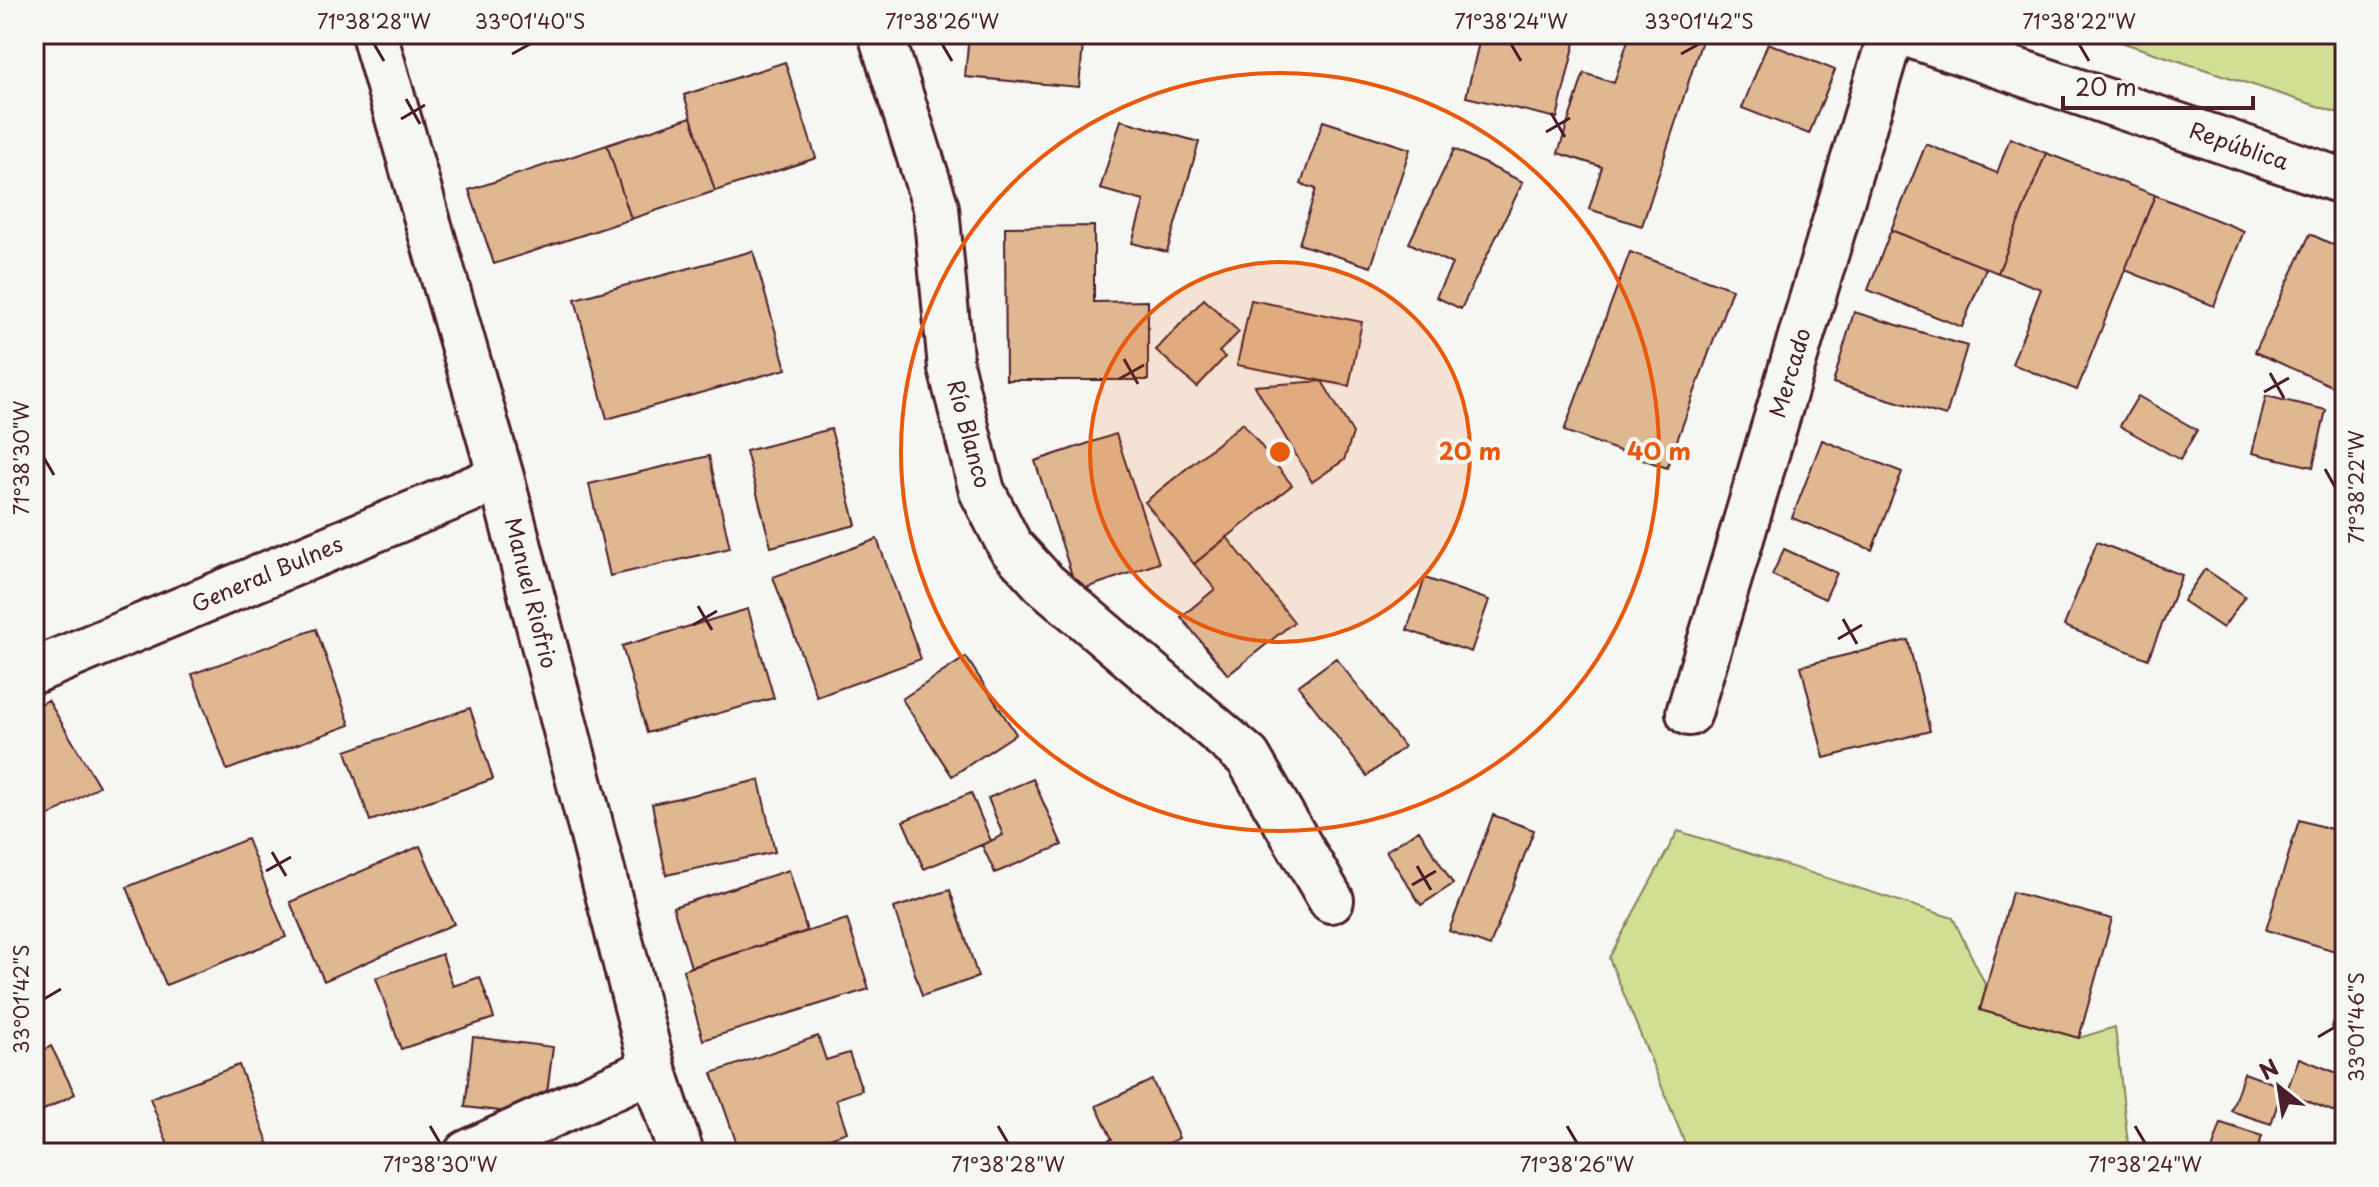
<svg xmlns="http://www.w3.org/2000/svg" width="2379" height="1187" font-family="'Playpen Sans',sans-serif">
	<rect width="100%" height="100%" fill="#f6f6f2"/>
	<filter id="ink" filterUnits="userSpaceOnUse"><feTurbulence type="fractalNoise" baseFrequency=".0125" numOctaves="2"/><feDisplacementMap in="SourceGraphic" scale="16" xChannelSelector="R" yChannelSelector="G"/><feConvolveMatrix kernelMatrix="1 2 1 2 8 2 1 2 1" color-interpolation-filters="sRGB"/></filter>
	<g filter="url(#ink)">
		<path fill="#d0df93" stroke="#8d7f5f" stroke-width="2" d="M 2096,34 L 2345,34 L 2345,115 Z
			M 1678,831 L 1953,918 L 1986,986 L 1980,1010 L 2079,1038 L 2115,1027 L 2129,1153 L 1689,1153 L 1609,958 Z"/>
		<path fill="#dfb790" stroke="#4a1f2b" stroke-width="2" d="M 969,34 L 1084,34 L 1079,87 L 965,77 Z
			M 1481,34 L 1577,34 L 1557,118 L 1466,97 Z
			M 1630,34 L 1704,34 L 1642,226 L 1589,209 L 1602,167 L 1558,153 L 1584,73 L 1614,83 Z
			M 1768,43 L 1835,70 L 1809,134 L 1742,108 Z
			M 785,62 L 816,158 L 715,191 L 684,95 Z
			M 691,117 L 715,191 L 631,219 L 607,145 Z
			M 1121,120 L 1199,142 L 1167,252 L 1132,243 L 1144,201 L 1100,189 Z
			M 1323,121 L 1410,149 L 1371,267 L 1299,244 L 1316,189 L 1301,184 Z
			M 2010,138 L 2046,153 L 1998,273 L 1891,230 L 1926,144 L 1997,173 Z
			M 607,145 L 631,219 L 494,264 L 469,190 Z
			M 1454,149 L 1523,182 L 1461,309 L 1436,297 L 1452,264 L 1409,243 Z
			M 2046,153 L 2155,195 L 2077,390 L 2012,364 L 2041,289 L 1998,273 Z
			M 2155,195 L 2244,231 L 2214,306 L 2125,270 Z
			M 1094,226 L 1094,302 L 1148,301 L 1148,380 L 1006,380 L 1005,227 Z
			M 1891,230 L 1986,268 L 1962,327 L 1868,290 Z
			M 2310,234 L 2345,250 L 2345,392 L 2255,352 Z
			M 753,251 L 786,369 L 607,419 L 575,299 Z
			M 1630,252 L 1732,289 L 1667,468 L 1564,431 Z
			M 1204,299 L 1239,332 L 1219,352 L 1225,357 L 1197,387 L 1156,350 Z
			M 1251,300 L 1362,322 L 1349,386 L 1237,365 Z
			M 1854,312 L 1967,346 L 1946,416 L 1833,383 Z
			M 1322,381 L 1353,433 L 1344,460 L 1312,482 L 1255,386 Z
			M 2138,396 L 2197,430 L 2180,460 L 2120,426 Z
			M 2266,396 L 2326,410 L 2313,467 L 2252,453 Z
			M 1243,423 L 1292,485 L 1194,564 L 1145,502 Z
			M 831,429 L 856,525 L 771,547 L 746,451 Z
			M 1116,434 L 1159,563 L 1077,591 L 1035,461 Z
			M 1822,440 L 1902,472 L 1872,550 L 1792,518 Z
			M 709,456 L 730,548 L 610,576 L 589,484 Z
			M 1227,537 L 1294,622 L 1228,675 L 1181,617 L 1215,589 L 1194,564 Z
			M 877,539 L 921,659 L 817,697 L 773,577 Z
			M 2097,542 L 2182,575 L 2148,659 L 2064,626 Z
			M 1784,549 L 1837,573 L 1825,599 L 1772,575 Z
			M 2205,569 L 2245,596 L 2223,628 L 2183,601 Z
			M 1425,578 L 1489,600 L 1471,652 L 1407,630 Z
			M 748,609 L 774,698 L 647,733 L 622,646 Z
			M 316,629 L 350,725 L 227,770 L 192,674 Z
			M 1908,640 L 1930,731 L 1824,758 L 1801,666 Z
			M 966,657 L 1016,734 L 952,776 L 902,699 Z
			M 1336,658 L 1404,747 L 1367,776 L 1298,686 Z
			M 48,700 L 99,786 L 34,825 L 34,708 Z
			M 470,708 L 493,779 L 370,821 L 346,751 Z
			M 1033,779 L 1062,845 L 995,873 L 982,845 L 1003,835 L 988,798 Z
			M 759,780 L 775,852 L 666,875 L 652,804 Z
			M 971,793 L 991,841 L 924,869 L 903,821 Z
			M 1493,815 L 1534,830 L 1490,946 L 1449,931 Z
			M 2299,820 L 2345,833 L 2345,954 L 2266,930 Z
			M 1419,830 L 1453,884 L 1421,905 L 1386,851 Z
			M 247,839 L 286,937 L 166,985 L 127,887 Z
			M 420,846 L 454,924 L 324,981 L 290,902 Z
			M 789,870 L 807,931 L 691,967 L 673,907 Z
			M 950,890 L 978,977 L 922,996 L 894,908 Z
			M 2012,892 L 2112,919 L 2079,1038 L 1980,1010 Z
			M 847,919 L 869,989 L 703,1040 L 683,970 Z
			M 442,954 L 453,986 L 480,977 L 494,1018 L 401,1049 L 376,978 Z
			M 2345,989 L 2345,1032 L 2332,1027 Z
			M 818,1036 L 826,1060 L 849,1053 L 862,1090 L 836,1099 L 847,1132 L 787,1153 L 740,1153 L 712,1073 Z
			M 473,1037 L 553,1047 L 544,1116 L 465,1107 Z
			M 51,1046 L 75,1094 L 34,1115 L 34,1055 Z
			M 2299,1058 L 2345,1076 L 2345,1116 L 2286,1093 Z
			M 239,1065 L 272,1153 L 171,1153 L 150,1098 Z
			M 2244,1073 L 2283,1087 L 2271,1124 L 2231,1111 Z
			M 1152,1080 L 1179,1138 L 1148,1153 L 1084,1153 L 1112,1139 L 1096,1106 Z
			M 2221,1123 L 2262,1136 L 2257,1153 L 2211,1153 Z"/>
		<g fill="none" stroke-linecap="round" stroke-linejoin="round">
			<defs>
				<path id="minor" d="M 374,34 L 501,477 L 653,1069 L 681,1153
					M 881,34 L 936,208 L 951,368 L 982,491 L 1010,546 L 1044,583 L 1248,757 L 1331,900
					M 1907,34 L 2345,182
					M 34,671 L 501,477
					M 1689,713 L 1891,34
					M 467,1153 L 653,1069"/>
			</defs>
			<use href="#minor" stroke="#4a1f2b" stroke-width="50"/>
			<use href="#minor" stroke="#f6f6f2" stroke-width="44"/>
		</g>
	</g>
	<path fill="none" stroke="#4a1f2b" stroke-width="3" d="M 374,44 L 384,61M 942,44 L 952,61M 1511,44 L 1521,61M 2079,44 L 2089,61M 512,54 L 530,44M 1681,54 L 1699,44M 406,99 L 420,124M 1551,113 L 1565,137M 401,119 L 425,105M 1546,132 L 1570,118M 1124,359 L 1138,384M 2270,373 L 2284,398M 1119,379 L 1144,365M 2264,392 L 2289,378M 44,458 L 54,475M 2325,469 L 2335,487M 698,606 L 712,630M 1843,619 L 1857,644M 693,625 L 717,611M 1838,639 L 1862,625M 272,852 L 286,876M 1417,866 L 1431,890M 266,871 L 291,857M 1412,885 L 1436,871M 44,999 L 61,989M 2318,1037 L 2335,1027M 430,1126 L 440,1143M 998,1126 L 1008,1143M 1567,1126 L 1577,1143M 2135,1126 L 2145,1143"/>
	<circle cx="1280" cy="452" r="190" fill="#e8590c" fill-opacity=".12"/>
	<g fill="none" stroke="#e8590c" stroke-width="4">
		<circle cx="1280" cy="452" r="190"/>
		<circle cx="1280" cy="452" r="379"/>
	</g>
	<g text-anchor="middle" stroke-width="8" stroke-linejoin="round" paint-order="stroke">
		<g font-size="22" fill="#4a1f2b" stroke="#f6f6f2">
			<text transform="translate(2239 146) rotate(19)" y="8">República</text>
			<text transform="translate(1790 373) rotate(-73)" y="8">Mercado</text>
			<text transform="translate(969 434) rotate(75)" y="8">Río Blanco</text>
			<text transform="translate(267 574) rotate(-23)" y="8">General Bulnes</text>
			<text transform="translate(531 593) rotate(76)" y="8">Manuel Riofrio</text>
		</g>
	</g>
	<circle cx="1280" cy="452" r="12" fill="#e8590c" stroke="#f6f6f2" stroke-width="4"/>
	<g font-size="24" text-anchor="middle" font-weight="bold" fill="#e8590c" stroke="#f6f6f2" stroke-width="8" stroke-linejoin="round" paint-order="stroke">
		<text x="1470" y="460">20 m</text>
		<text x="1659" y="460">40 m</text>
	</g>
	<rect width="2379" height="1187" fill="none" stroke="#f6f6f2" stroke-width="88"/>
	<g transform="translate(2279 1087) rotate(330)" stroke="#f6f6f2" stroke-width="6" paint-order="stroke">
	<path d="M0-6L14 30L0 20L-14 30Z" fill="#4a1f2b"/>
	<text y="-12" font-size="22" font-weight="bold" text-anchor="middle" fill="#4a1f2b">N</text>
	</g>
	<path d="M2063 96v12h190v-12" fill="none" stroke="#4a1f2b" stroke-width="4"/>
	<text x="2075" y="96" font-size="24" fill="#4a1f2b" stroke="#f6f6f2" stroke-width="6" paint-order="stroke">20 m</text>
	<rect x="44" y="44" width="2291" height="1099" fill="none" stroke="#4a1f2b" stroke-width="3"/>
	<g font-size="20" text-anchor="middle" fill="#4a1f2b">
		<text x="374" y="29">71°38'28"W</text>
		<text x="530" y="29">33°01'40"S</text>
		<text x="942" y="29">71°38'26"W</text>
		<text x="1511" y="29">71°38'24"W</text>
		<text x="1699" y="29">33°01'42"S</text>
		<text x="2079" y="29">71°38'22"W</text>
		<text transform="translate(22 458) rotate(-90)" y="7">71°38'30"W</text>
		<text transform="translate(2357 487) rotate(-90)" y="7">71°38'22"W</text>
		<text transform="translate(22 999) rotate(-90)" y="7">33°01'42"S</text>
		<text transform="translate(2357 1027) rotate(-90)" y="7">33°01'46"S</text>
		<text x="440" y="1172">71°38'30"W</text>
		<text x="1008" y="1172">71°38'28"W</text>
		<text x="1577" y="1172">71°38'26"W</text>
		<text x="2145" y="1172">71°38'24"W</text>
	</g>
</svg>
